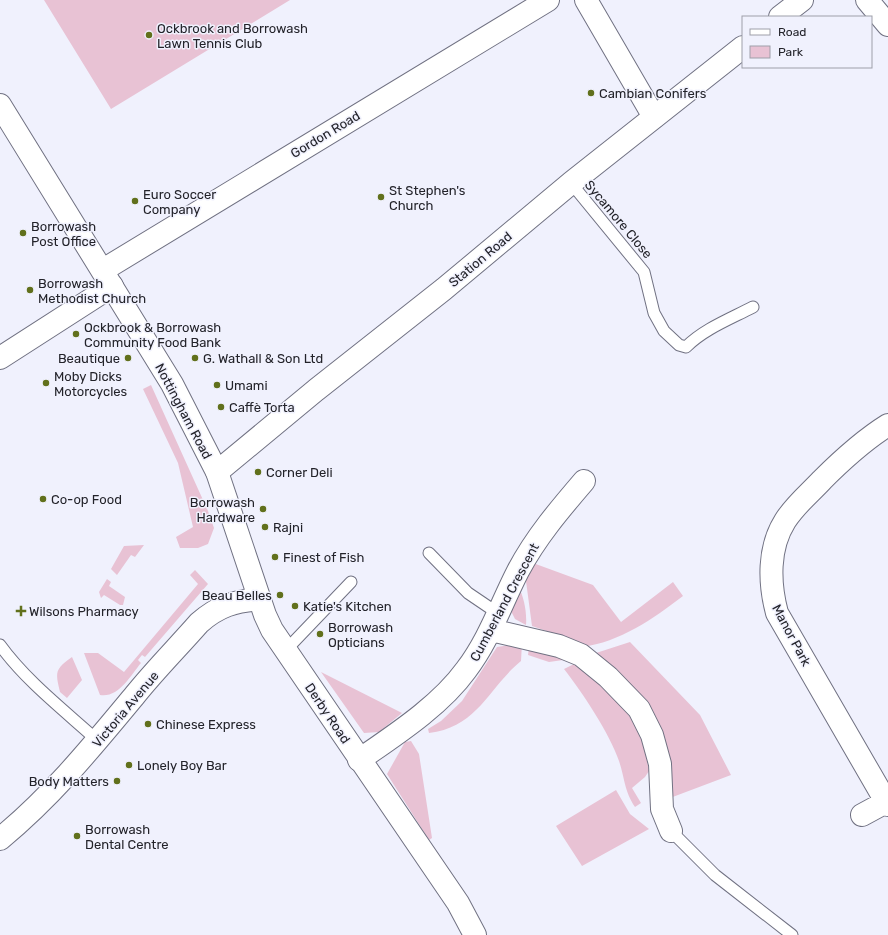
<svg xmlns="http://www.w3.org/2000/svg" width="888" height="935" font-family="Rubik,sans-serif">
	<rect width="100%" height="100%" fill="#f0f1fd"/>
	<path fill="#e8c2d4" d="M 44,0 L 290,0 L 111,109 Z
		M 151,385 L 208,511 L 214,528 L 208,544 L 198,548 L 180,548 L 176,537 L 193,527 L 178,463 L 143,389 Z
		M 144,545 L 135,557 L 131,555 L 117,575 L 111,569 L 124,546 Z
		M 533,563 L 593,585 L 621,622 L 673,582 L 683,596 C 653,619 620,642 582,647 L 555,634 L 532,626 L 526,581 Z
		M 195,570 L 208,584 L 145,657 L 142,655 L 138,660 L 141,663 C 130,676 119,698 100,695 L 84,653 L 98,653 L 124,672 L 198,584 L 190,575 Z
		M 107,579 L 111,582 L 109,586 L 125,597 L 123,605 L 120,605 L 104,595 L 101,598 L 99,592 Z
		M 518,585 C 524,598 527,611 526,625 L 515,619 L 511,611 Z
		M 630,642 L 700,715 L 731,775 L 670,798 L 670,776 L 596,653 Z
		M 522,643 L 521,661 C 488,688 478,727 429,733 L 428,729 L 441,721 L 462,701 L 497,647 Z
		M 529,647 L 559,654 L 563,660 L 549,662 L 528,655 Z
		M 72,657 L 82,680 L 67,698 L 60,692 C 55,672 55,669 72,657 Z
		M 576,663 L 626,706 L 644,744 L 649,771 L 645,777 L 632,788 L 641,803 L 635,807 C 624,790 625,779 619,761 C 610,734 582,692 564,669 Z
		M 321,672 L 402,713 L 379,732 L 364,733 Z
		M 411,741 L 419,754 L 432,838 L 429,840 L 387,774 L 405,742 Z
		M 616,790 L 630,814 L 649,829 L 582,866 L 556,826 Z"/>
	<g fill="none" stroke-linecap="round" stroke-linejoin="round">
		<defs>
			<path id="service" d="M 571,183 L 644,272 L 654,313 L 664,331 L 679,345 L 686,347 C 704,329 730,319 753,307
				M 429,553 L 468,593 L 499,614
				M 0,645 C 26,681 65,711 98,741
				M 285,651 L 351,582
				M 671,831 L 715,875 L 792,935"/>
			<path id="minor" d="M 586,0 L 654,117
				M 867,0 L 888,25
				M 103,270 L 548,0
				M 0,358 L 112,286
				M 888,425 C 864,440 842,460 822,480 C 810,493 795,505 785,521 C 768,548 769,583 777,613 L 888,805
				M 491,630 L 559,646 L 581,655 L 608,677 L 639,709 L 652,735 L 660,764 L 662,809 L 671,831
				M 359,760 C 395,735 440,706 466,670 C 489,640 501,604 518,571 C 536,537 560,509 584,481
				M 862,815 L 886,802"/>
			<path id="tertiary" d="M 0,839 C 53,795 91,748 135,695 C 155,670 178,647 199,623 C 218,606 235,601 260,599"/>
			<path id="secondary" d="M 780,17 L 802,0
				M 217,472 L 316,390 L 444,289 L 571,183 L 743,47"/>
			<path id="primary" d="M 0,105 L 172,384 L 217,472 L 265,615 L 272,630 L 458,903 L 475,935"/>
		</defs>
		<use href="#service" stroke="#707182" stroke-width="13"/>
		<use href="#minor" stroke="#707182" stroke-width="24"/>
		<use href="#tertiary" stroke="#707182" stroke-width="24"/>
		<use href="#secondary" stroke="#707182" stroke-width="24"/>
		<use href="#primary" stroke="#707182" stroke-width="24"/>
		<use href="#service" stroke="#fff" stroke-width="11"/>
		<use href="#minor" stroke="#fff" stroke-width="22"/>
		<use href="#tertiary" stroke="#fff" stroke-width="22"/>
		<use href="#secondary" stroke="#fff" stroke-width="22"/>
		<use href="#primary" stroke="#fff" stroke-width="22"/>
	</g>
	<g fill="#61701c" stroke="#f0f1fd" stroke-width="1.5">
		<circle cx="149" cy="35" r="4"/>
		<circle cx="591" cy="93" r="4"/>
		<circle cx="381" cy="197" r="4"/>
		<circle cx="135" cy="201" r="4"/>
		<circle cx="23" cy="233" r="4"/>
		<circle cx="30" cy="290" r="4"/>
		<circle cx="76" cy="334" r="4"/>
		<circle cx="128" cy="358" r="4"/>
		<circle cx="195" cy="358" r="4"/>
		<circle cx="46" cy="383" r="4"/>
		<circle cx="217" cy="385" r="4"/>
		<circle cx="221" cy="407" r="4"/>
		<circle cx="258" cy="472" r="4"/>
		<circle cx="43" cy="499" r="4"/>
		<circle cx="263" cy="509" r="4"/>
		<circle cx="265" cy="527" r="4"/>
		<circle cx="275" cy="557" r="4"/>
		<circle cx="280" cy="595" r="4"/>
		<circle cx="295" cy="606" r="4"/>
		<path d="M19 605h4v4h4v4h-4v4h-4v-4h-4v-4h4z"/>
		<circle cx="320" cy="634" r="4"/>
		<circle cx="148" cy="724" r="4"/>
		<circle cx="129" cy="765" r="4"/>
		<circle cx="117" cy="781" r="4"/>
		<circle cx="77" cy="836" r="4"/>
	</g>
	<g text-anchor="middle" stroke-width="3" stroke-linejoin="round" paint-order="stroke">
		<g font-size="13" fill="#23232a" stroke="#f0f1fd" text-anchor="start">
			<text x="157" y="33">Ockbrook and Borrowash<tspan x="157" dy="15">Lawn Tennis Club</tspan></text>
			<text x="599" y="98">Cambian Conifers</text>
			<text x="389" y="195">St Stephen's<tspan x="389" dy="15">Church</tspan></text>
			<text x="143" y="199">Euro Soccer<tspan x="143" dy="15">Company</tspan></text>
			<text x="31" y="231">Borrowash<tspan x="31" dy="15">Post Office</tspan></text>
			<text x="38" y="288">Borrowash<tspan x="38" dy="15">Methodist Church</tspan></text>
			<text x="84" y="332">Ockbrook &amp; Borrowash<tspan x="84" dy="15">Community Food Bank</tspan></text>
			<text x="120" y="363" text-anchor="end">Beautique</text>
			<text x="203" y="363">G. Wathall &amp; Son Ltd</text>
			<text x="54" y="381">Moby Dicks<tspan x="54" dy="15">Motorcycles</tspan></text>
			<text x="225" y="390">Umami</text>
			<text x="229" y="412">Caffè Torta</text>
			<text x="266" y="477">Corner Deli</text>
			<text x="51" y="504">Co-op Food</text>
			<text x="255" y="507" text-anchor="end">Borrowash<tspan x="255" dy="15">Hardware</tspan></text>
			<text x="273" y="532">Rajni</text>
			<text x="283" y="562">Finest of Fish</text>
			<text x="272" y="600" text-anchor="end">Beau Belles</text>
			<text x="303" y="611">Katie's Kitchen</text>
			<text x="29" y="616">Wilsons Pharmacy</text>
			<text x="328" y="632">Borrowash<tspan x="328" dy="15">Opticians</tspan></text>
			<text x="156" y="729">Chinese Express</text>
			<text x="137" y="770">Lonely Boy Bar</text>
			<text x="109" y="786" text-anchor="end">Body Matters</text>
			<text x="85" y="834">Borrowash<tspan x="85" dy="15">Dental Centre</tspan></text>
		</g>
		<g font-size="13" fill="#23232a" stroke="#f0f1fd">
			<text transform="translate(325 134) rotate(-31)" y="5">Gordon Road</text>
			<text transform="translate(619 219) rotate(50)" y="5">Sycamore Close</text>
			<text transform="translate(480 259) rotate(-40)" y="5">Station Road</text>
			<text transform="translate(184 411) rotate(62)" y="5">Nottingham Road</text>
			<text transform="translate(504 602) rotate(-62)" y="5">Cumberland Crescent</text>
			<text transform="translate(792 635) rotate(62)" y="5">Manor Park</text>
			<text transform="translate(125 709) rotate(-50)" y="5">Victoria Avenue</text>
			<text transform="translate(328 713) rotate(56)" y="5">Derby Road</text>
		</g>
	</g>
	<rect x="742" y="16" width="130" height="52" fill="#f0f1fd" stroke="#9e9fa9"/>
	<rect x="750" y="29" width="20" height="6" fill="#ffffff" stroke="#9e9fa9"/>
	<text x="778" y="36" font-size="12" fill="#23232a">Road</text>
	<rect x="750" y="46" width="20" height="12" fill="#e8c2d4" stroke="#9e9fa9"/>
	<text x="778" y="56" font-size="12" fill="#23232a">Park</text>
</svg>
